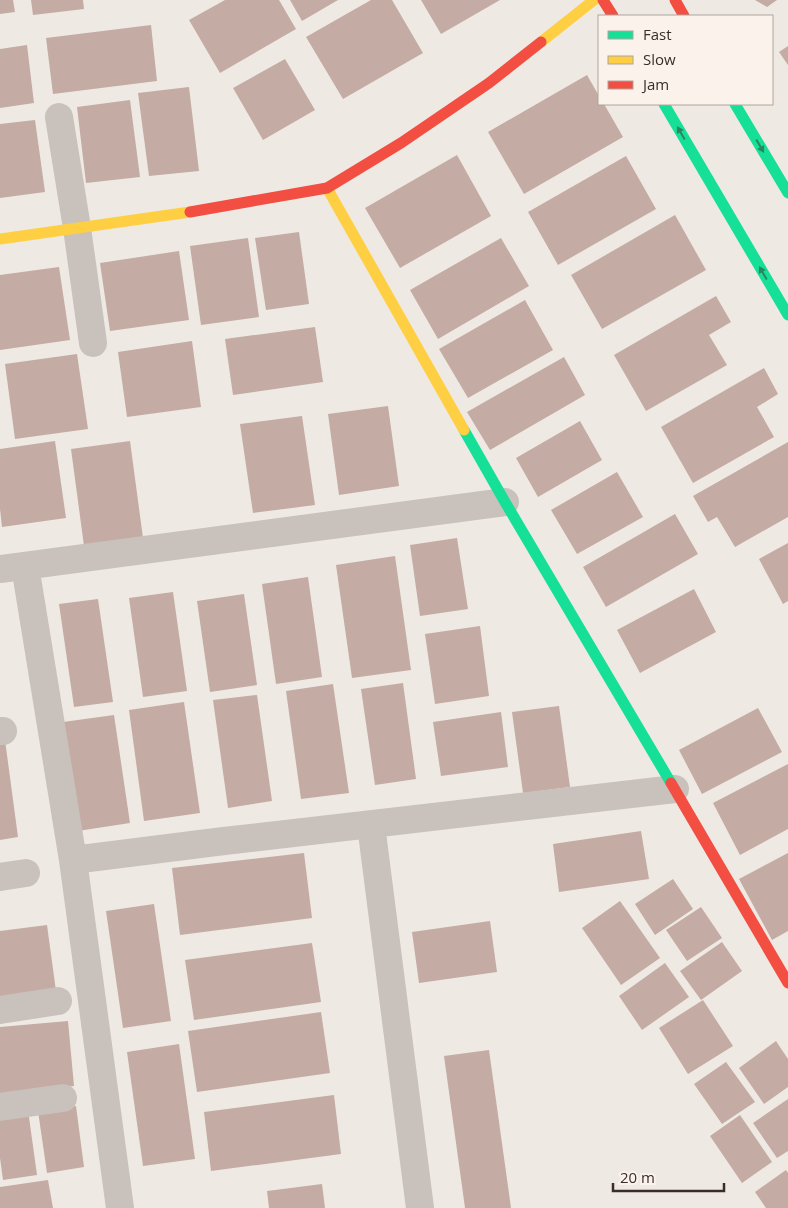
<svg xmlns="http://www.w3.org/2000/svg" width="788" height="1208" font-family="'Open Sans',sans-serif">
	<rect width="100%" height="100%" fill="#efe9e3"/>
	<path fill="#c4aba4" d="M 0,0 L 13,0 L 15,12 L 0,14 Z
		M 31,0 L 83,0 L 84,9 L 33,15 Z
		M 225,0 L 279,0 L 296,29 L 220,73 L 189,20 Z
		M 290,0 L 338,0 L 302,21 Z
		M 371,0 L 392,0 L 423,53 L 343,99 L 306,37 Z
		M 421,0 L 500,0 L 441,34 Z
		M 755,0 L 777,0 L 767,7 Z
		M 151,25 L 157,81 L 53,94 L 46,38 Z
		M 27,45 L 34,103 L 0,108 L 0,49 Z
		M 788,46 L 788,65 L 779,52 Z
		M 285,59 L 315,110 L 263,140 L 233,88 Z
		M 587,75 L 599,96 L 599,104 L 604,104 L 623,137 L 524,194 L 488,132 Z
		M 189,87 L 199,171 L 149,176 L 138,93 Z
		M 130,100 L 140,177 L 86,183 L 77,107 Z
		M 35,120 L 45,192 L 0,198 L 0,124 Z
		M 457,155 L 491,216 L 400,268 L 365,208 Z
		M 626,156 L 656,209 L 558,265 L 528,212 Z
		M 675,215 L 706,270 L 602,329 L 571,275 Z
		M 299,232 L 309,304 L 266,310 L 255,238 Z
		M 248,238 L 259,317 L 201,325 L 190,246 Z
		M 501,238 L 529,286 L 438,339 L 410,290 Z
		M 179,251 L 189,320 L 110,331 L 100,263 Z
		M 59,267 L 70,340 L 0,350 L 0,275 Z
		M 716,296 L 731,322 L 709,335 L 727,365 L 646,411 L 614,355 Z
		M 525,300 L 553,350 L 468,398 L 439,349 Z
		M 315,327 L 323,382 L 233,395 L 225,339 Z
		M 192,341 L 201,407 L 127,417 L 118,352 Z
		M 77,354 L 88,429 L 15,439 L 5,364 Z
		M 564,357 L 585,395 L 490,450 L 467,412 Z
		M 764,368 L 778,394 L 757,407 L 774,437 L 693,483 L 661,427 Z
		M 388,406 L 399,486 L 339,495 L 328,414 Z
		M 302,416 L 315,505 L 253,513 L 240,424 Z
		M 580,421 L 602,460 L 538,497 L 516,458 Z
		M 55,441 L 66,518 L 2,527 L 0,509 L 0,449 Z
		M 130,441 L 143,538 L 84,546 L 71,449 Z
		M 788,442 L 788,517 L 735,547 L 717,517 L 708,522 L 693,496 Z
		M 617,472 L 643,517 L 577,554 L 551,510 Z
		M 675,514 L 698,554 L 606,607 L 583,567 Z
		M 457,538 L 468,609 L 420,616 L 410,545 Z
		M 788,543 L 788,601 L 783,604 L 759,559 Z
		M 395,556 L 411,670 L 352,678 L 336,565 Z
		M 308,577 L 322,677 L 276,684 L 262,584 Z
		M 694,589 L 716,632 L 640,673 L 617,630 Z
		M 173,592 L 187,691 L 143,697 L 129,598 Z
		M 244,594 L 257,685 L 210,692 L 197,601 Z
		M 98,599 L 113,702 L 74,707 L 59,604 Z
		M 480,626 L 489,696 L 435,704 L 425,634 Z
		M 403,683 L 416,779 L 375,785 L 361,689 Z
		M 333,684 L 349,793 L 301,799 L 286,691 Z
		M 257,695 L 272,801 L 228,808 L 213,700 Z
		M 184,702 L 200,813 L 144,821 L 129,710 Z
		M 559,706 L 570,787 L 523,793 L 512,712 Z
		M 758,708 L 782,752 L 702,794 L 679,750 Z
		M 501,712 L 508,767 L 441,776 L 433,722 Z
		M 114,715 L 130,823 L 71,832 L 56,723 Z
		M 5,740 L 18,837 L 0,840 L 0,741 Z
		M 788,764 L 788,829 L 740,855 L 713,803 Z
		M 641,831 L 649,879 L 559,892 L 553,844 Z
		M 304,853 L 312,918 L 180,935 L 172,868 Z
		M 788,853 L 788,931 L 772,940 L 739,879 Z
		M 673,879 L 693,909 L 655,935 L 635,904 Z
		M 620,901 L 660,958 L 621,985 L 582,928 Z
		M 154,904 L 171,1021 L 123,1028 L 106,911 Z
		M 701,907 L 722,938 L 687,961 L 666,930 Z
		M 490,921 L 497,972 L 419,983 L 412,932 Z
		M 47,925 L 56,991 L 0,999 L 0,931 Z
		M 722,942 L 742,971 L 701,1000 L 680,971 Z
		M 312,943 L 321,1002 L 194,1020 L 185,960 Z
		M 665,963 L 689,997 L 642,1030 L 619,996 Z
		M 703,1000 L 733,1046 L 688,1074 L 659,1028 Z
		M 321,1012 L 330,1073 L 197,1092 L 188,1031 Z
		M 68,1021 L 74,1086 L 0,1094 L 0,1027 Z
		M 776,1041 L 788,1059 L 788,1087 L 764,1104 L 739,1068 Z
		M 179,1044 L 195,1159 L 143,1166 L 127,1052 Z
		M 489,1050 L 511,1208 L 465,1208 L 444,1056 Z
		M 726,1062 L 755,1102 L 722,1124 L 694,1084 Z
		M 334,1095 L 341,1154 L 211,1171 L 204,1112 Z
		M 788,1099 L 788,1151 L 777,1158 L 753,1123 Z
		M 76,1106 L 84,1167 L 47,1173 L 38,1111 Z
		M 28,1110 L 37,1175 L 3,1180 L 0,1158 L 0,1114 Z
		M 740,1115 L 772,1162 L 742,1183 L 710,1136 Z
		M 786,1170 L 788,1173 L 788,1208 L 766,1208 L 755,1192 Z
		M 48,1180 L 53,1208 L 0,1208 L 0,1187 Z
		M 322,1184 L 325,1208 L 269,1208 L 267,1191 Z"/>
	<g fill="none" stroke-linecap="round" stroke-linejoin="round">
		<path stroke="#c8c1bc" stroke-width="28" d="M 59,117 L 77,228 L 93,343
			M 25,566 L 73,860 L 120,1208
			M 0,569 L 505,502
			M 0,731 L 3,731
			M 371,825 L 420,1208
			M 73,860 L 224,841 L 675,789
			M 0,877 L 26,873
			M 0,1010 L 58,1001
			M 0,1107 L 63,1098"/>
		<path stroke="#16e098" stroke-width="11" d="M 664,104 L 788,315
			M 735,104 L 788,193
			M 464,430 L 505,502 L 671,783"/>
		<path stroke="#ffcf43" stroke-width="11" d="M 541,42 L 594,0
			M 327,188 L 464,430
			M 0,239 L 190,212"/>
		<path stroke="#f24e42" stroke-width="11" d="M 603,0 L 613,16
			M 675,0 L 684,16
			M 190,212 L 327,188 L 401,143 L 489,83 L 541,42
			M 671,783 L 788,983"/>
	</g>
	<defs><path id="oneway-solid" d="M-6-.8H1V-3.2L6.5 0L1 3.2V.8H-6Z" transform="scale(1.25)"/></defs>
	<g fill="#288660">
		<use href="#oneway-solid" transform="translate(681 133) rotate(-120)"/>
		<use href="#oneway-solid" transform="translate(760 146) rotate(60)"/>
		<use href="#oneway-solid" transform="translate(763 273) rotate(-120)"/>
	</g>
	<rect x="598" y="15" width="175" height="90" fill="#fbf3eb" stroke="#aea49d"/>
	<rect x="608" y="31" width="25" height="8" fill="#16e098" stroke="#aea49d"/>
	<text x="643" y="40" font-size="15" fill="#3a2d29">Fast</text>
	<rect x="608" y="56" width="25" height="8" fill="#ffcf43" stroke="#aea49d"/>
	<text x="643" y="65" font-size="15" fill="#3a2d29">Slow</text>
	<rect x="608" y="81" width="25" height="8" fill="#f24e42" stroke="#aea49d"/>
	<text x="643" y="90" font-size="15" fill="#3a2d29">Jam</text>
	<path d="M613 1183v8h111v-8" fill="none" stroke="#3a2d29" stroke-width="2.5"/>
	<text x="620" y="1183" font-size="15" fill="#3a2d29" stroke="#fbf3eb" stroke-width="4" paint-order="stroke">20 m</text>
</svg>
